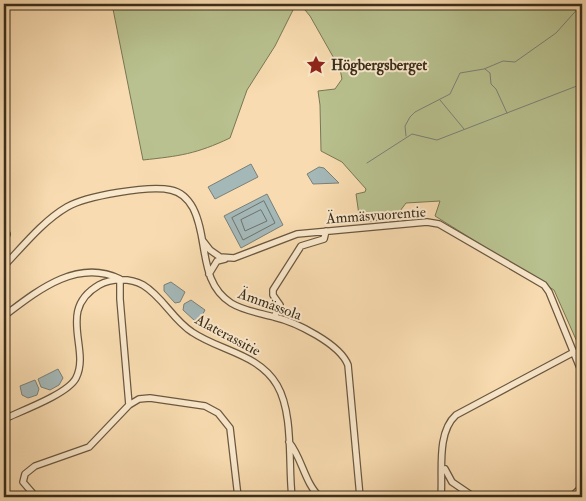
<svg xmlns="http://www.w3.org/2000/svg" width="586" height="501" font-family="'IM FELL Double Pica',serif">
	<rect width="100%" height="100%" fill="#f8dbb0"/>
	<filter id="stains"><feTurbulence type="fractalNoise" baseFrequency=".004" numOctaves="4"/><feColorMatrix values="0 0 0 0 .2 0 0 0 0 .09 0 0 0 0 .02 0 0 0 .5 -.17"/></filter>
	<radialGradient id="worn" r=".72"><stop offset=".6" stop-color="#630" stop-opacity="0"/><stop offset="1" stop-color="#630" stop-opacity=".3"/></radialGradient>
	<path fill="#b8c18f" stroke="#797755" d="M 112,4 L 296,4 L 275,46 L 247,90 L 230,138 C 196,154 180,156 143,160 Z
		M 300,4 L 582,4 L 582,353 L 554,290 L 435,216 L 440,201 L 406,203 L 394,219 L 360,222 L 356,194 L 365,192 L 366,189 L 342,162 L 321,151 L 320,105 L 318,91 L 335,89 L 342,79 L 340,69 L 310,16 Z"/>
	<path fill="#a4b8b8" stroke="#7a8079" d="M 251,164 L 258,177 L 215,199 L 208,187 Z
		M 319,167 L 324,168 L 339,183 L 313,184 L 307,174 Z
		M 267,194 L 283,225 L 241,248 L 224,216 Z
		M 171,282 L 185,292 L 180,302 L 175,303 L 164,291 L 164,285 Z
		M 191,300 L 205,310 L 199,321 L 195,321 L 183,310 L 184,304 Z
		M 58,369 L 63,378 L 59,385 L 50,390 L 41,387 L 38,379 Z
		M 35,380 L 39,389 L 37,395 L 28,398 L 22,395 L 20,386 Z"/>
	<g fill="none" stroke-linecap="round" stroke-linejoin="round">
		<path stroke="#6f726a" stroke-width="1" d="M 264,201 L 275,223 L 243,240 L 232,218 Z
			M 261,210 L 267,221 L 245,231 L 241,220 Z"/>
		<path stroke="#7a8079" stroke-width="1" d="M 485,69 L 490,73 L 491,84 L 496,89 L 507,113
			M 440,100 L 464,129
			M 406,136 L 405,126 L 410,117 L 415,112 L 450,94 L 460,73 L 484,69 L 503,61 L 515,62 L 556,33 L 582,4
			M 367,163 L 412,134 L 437,140 L 582,84"/>
		<defs>
			<path id="minor" d="M 4,228 L 7,234 L 4,242
				M 203,241 L 210,250 L 220,257 L 234,258 L 297,234 L 427,222 L 439,224 L 544,285 L 549,292 L 582,373
				M 4,266 C 23,246 43,221 67,207 C 86,196 149,185 171,190 C 181,192 188,199 193,208 C 209,239 198,282 231,303 C 244,311 260,313 274,317 C 296,322 340,344 348,365 L 360,497
				M 209,274 L 217,261 L 225,259
				M 4,316 C 37,291 77,258 120,279 L 120,299 L 129,405
				M 274,317 L 280,305 L 273,295 L 273,290 L 301,246 L 324,239 L 326,231
				M 4,419 C 21,411 68,394 76,378 C 91,349 56,310 99,285 C 111,278 131,278 143,285 C 163,297 173,320 192,332 C 220,351 259,354 277,385 C 294,414 288,464 292,497
				M 289,442 C 302,458 305,484 320,497
				M 445,469 L 452,482 L 474,497
				M 36,497 L 23,482 L 25,474 L 35,466 L 89,447 L 129,405 L 139,399 L 150,398 L 205,406 L 218,413 L 230,428 L 238,497
				M 441,497 C 443,472 436,433 456,415 L 574,352
				M 571,497 L 582,487"/>
		</defs>
		<use href="#minor" stroke="#6a5840" stroke-width="8"/>
		<use href="#minor" stroke="#fae8cc" stroke-width="5.5"/>
	</g>
	<defs>
		<symbol id="sight-bare" viewBox="-9 -9 18 18"><path d="M0-6L1.8-2.2L6-1.7L2.9 1.2L3.7 5.4L0 3.3L-3.7 5.4L-2.9 1.2L-6-1.7L-1.8-2.2Z" fill="#8f2418" stroke="#fae8cc" stroke-width="2.5" paint-order="stroke"/></symbol>
	</defs>
	<g fill-rule="evenodd">
		<use href="#sight-bare" x="302" y="51" width="28" height="28"/>
	</g>
	<g text-anchor="middle" stroke-width="4" stroke-linejoin="round" paint-order="stroke">
		<g font-size="15" font-weight="bold" fill="#3a2d1b" stroke="#fae8cc" text-anchor="start">
			<text x="331" y="70">Högbergsberget</text>
		</g>
		<g font-size="15" fill="#3a2d1b" stroke="#fae8cc">
			<text transform="translate(376 215) rotate(-4)" y="5">Ämmäsvuorentie</text>
			<text transform="translate(270 304) rotate(20)" y="5">Ämmässola</text>
			<text transform="translate(228 335) rotate(28)" y="5">Alaterassitie</text>
		</g>
	</g>
	<rect width="586" height="501" fill="none" stroke="#f8dbb0" stroke-width="20"/>
	<rect x="5" y="5" width="576" height="491" fill="none" stroke="#3a2d1b" stroke-width="2.5"/>
	<rect x="10" y="10" width="566" height="481" fill="none" stroke="#3a2d1b"/>
	<rect width="100%" height="100%" filter="url(#stains)"/>
	<rect width="100%" height="100%" fill="url(#worn)"/>
</svg>
